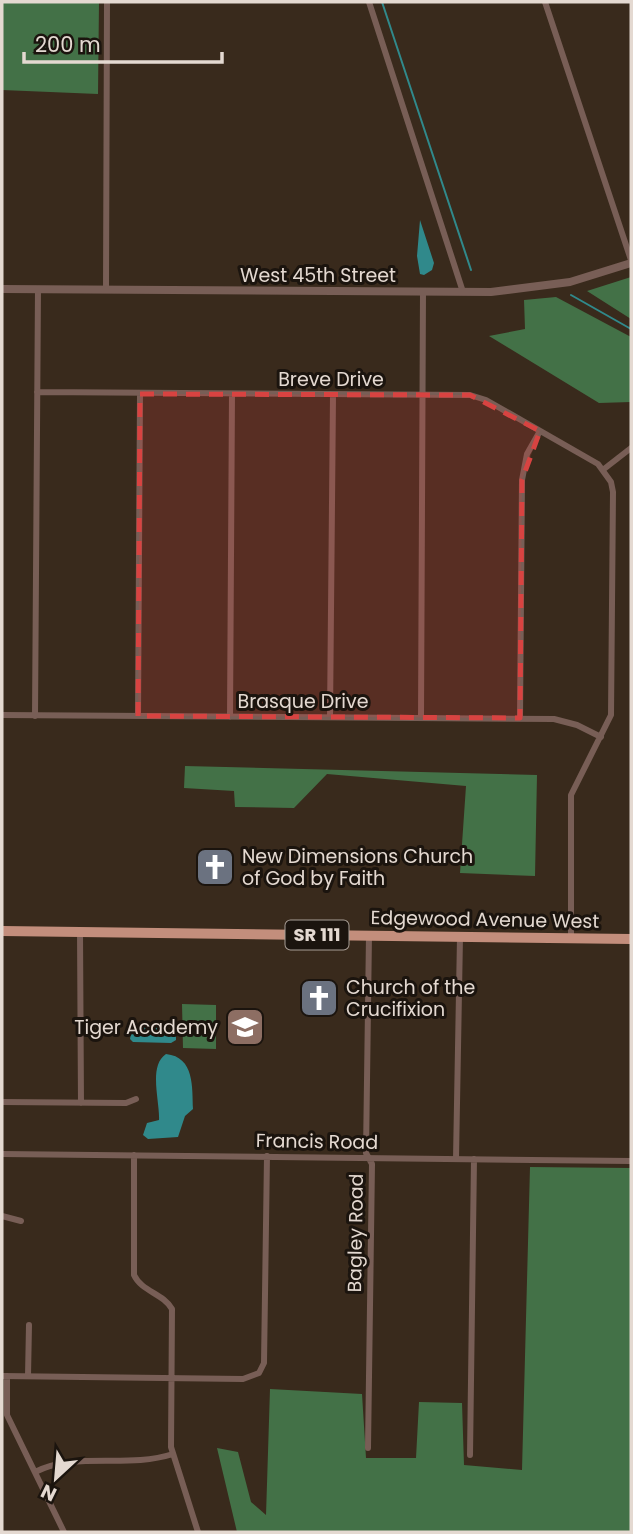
<svg xmlns="http://www.w3.org/2000/svg" width="633" height="1534" font-family="Poppins,sans-serif">
	<rect width="100%" height="100%" fill="#392a1c"/>
	<path fill="#437147" d="M 2,2 L 99,2 L 98,94 L 2,90 Z
		M 631,277 L 631,319 L 587,291 Z
		M 556,297 L 631,337 L 631,402 L 599,403 L 489,336 L 525,329 L 524,300 Z
		M 185,766 L 537,775 L 535,876 L 460,873 L 466,786 L 327,774 L 294,808 L 235,807 L 234,791 L 184,788 Z
		M 182,1004 L 216,1005 L 216,1049 L 183,1048 Z
		M 530,1167 L 631,1168 L 631,1532 L 237,1532 L 217,1448 L 238,1452 L 251,1502 L 266,1515 L 270,1389 L 362,1394 L 366,1458 L 416,1458 L 419,1402 L 462,1403 L 464,1465 L 522,1470 Z"/>
	<path fill="#30898b" d="M 420,220 L 434,263 L 432,270 L 424,275 L 420,274 L 417,256 Z
		M 132,1027 L 166,1028 L 176,1036 L 176,1040 L 171,1043 L 133,1042 L 130,1039 Z
		M 166,1054 C 195,1057 192,1088 193,1109 L 185,1116 L 178,1137 L 148,1139 L 143,1135 L 147,1123 L 159,1120 C 160,1101 148,1066 166,1054 Z"/>
	<g fill="none" stroke-linecap="round" stroke-linejoin="round">
		<path stroke="#30898b" stroke-width="2" d="M 382,2 L 471,270
			M 571,295 L 631,329"/>
		<path stroke="#785e56" stroke-width="6" d="M 369,2 L 463,292
			M 545,2 L 631,260
			M 106,289 L 107,2
			M 37,392 L 470,395 L 486,400 L 598,464 L 611,482 L 613,492 L 611,715 L 571,795 L 571,938
			M 604,469 L 631,448
			M 2,715 L 554,719 L 577,725 L 601,737
			M 35,716 L 38,289
			M 138,716 L 140,394
			M 230,717 L 232,394
			M 330,717 L 333,396
			M 421,718 L 423,292
			M 520,718 L 522,480 L 527,454 L 540,431
			M 80,932 L 81,1103
			M 2,1102 L 126,1103 L 136,1099
			M 2,1154 L 631,1161
			M 134,1155 L 134,1275 C 142,1292 163,1293 172,1309 L 171,1447 L 198,1532
			M 456,1159 L 460,937
			M 2,1216 L 21,1221
			M 2,1376 L 243,1379 L 259,1373 L 264,1363 L 267,1156
			M 7,1376 L 7,1415 L 64,1532
			M 28,1376 L 29,1325
			M 368,1448 L 372,1164 L 366,1153 L 369,935
			M 470,1455 L 474,1159
			M 35,1472 C 78,1451 126,1469 173,1454"/>
		<path stroke="#785e56" stroke-width="8" d="M 2,289 L 491,292 L 570,282 L 631,263"/>
		<path stroke="#c38e7c" stroke-width="10" d="M 2,931 L 631,939"/>
	</g>
	<path fill="#d84341" fill-opacity="0.2" stroke="#d84341" stroke-width="5" stroke-dasharray="14 9" stroke-linejoin="round" d="M 140,394 L 470,395 L 540,431 L 522,480 L 520,718 L 138,716 Z"/>
	<defs>
		<symbol id="church-square" viewBox="-11 -11 22 22"><rect x="-9" y="-9" width="18" height="18" rx="4" fill="#6b7280" stroke="#1b140e"/><path d="M-1.2-6h2.4v3.5h3.3v2.4h-3.3V6h-2.4V-.1h-3.3v-2.4h3.3Z" fill="#fff"/></symbol>
		<symbol id="school-square" viewBox="-11 -11 22 22"><rect x="-9" y="-9" width="18" height="18" rx="4" fill="#8d6e63" stroke="#1b140e"/><path d="M0-5L7-2L0 1L-7-2ZM-4 1L0 2.5L4 1V4Q0 6-4 4Z" fill="#fff"/></symbol>
	</defs>
	<g fill-rule="evenodd">
		<use href="#church-square" x="193" y="845" width="44" height="44"/>
		<use href="#church-square" x="297" y="976" width="44" height="44"/>
		<use href="#school-square" x="223" y="1005" width="44" height="44"/>
	</g>
	<g text-anchor="middle" stroke-width="6" stroke-linejoin="round" paint-order="stroke">
		<rect fill="#1b140e" stroke="#a89e96" stroke-width="2" x="285.5" y="920.5" width="63" height="29" rx="5"/>
		<g font-size="18" font-weight="bold" fill="#e4d9d1">
			<text x="317" y="941">SR 111</text>
		</g>
		<g font-size="19" fill="#e4d9d1" stroke="#1b140e">
			<text x="318" y="282">West 45th Street</text>
			<text x="331" y="386">Breve Drive</text>
			<text x="303" y="708">Brasque Drive</text>
			<text transform="translate(485 919) rotate(1)" y="7">Edgewood Avenue West</text>
			<text transform="translate(317 1141) rotate(1)" y="7">Francis Road</text>
			<text transform="translate(355 1233) rotate(-89)" y="7">Bagley Road</text>
		</g>
		<g font-size="19" fill="#e4d9d1" stroke="#1b140e" text-anchor="start">
			<text x="242" y="863">New Dimensions Church<tspan x="242" dy="22">of God by Faith</tspan></text>
			<text x="346" y="994">Church of the<tspan x="346" dy="22">Crucifixion</tspan></text>
			<text x="218" y="1034" text-anchor="end">Tiger Academy</text>
		</g>
	</g>
	<rect width="633" height="1534" fill="none" stroke="#e4d9d1" stroke-width="7"/>
	<g transform="translate(56 1478) rotate(206)" stroke="#1b140e" stroke-width="5" paint-order="stroke">
	<path d="M0-5L12 26L0 18L-12 26Z" fill="#e4d9d1"/>
	<text y="-10" font-size="19" font-weight="bold" text-anchor="middle" fill="#e4d9d1">N</text>
	</g>
	<path d="M24 52v10h198v-10" fill="none" stroke="#e4d9d1" stroke-width="3.5"/>
	<text x="35" y="52" font-size="21" fill="#e4d9d1" stroke="#1b140e" stroke-width="5" paint-order="stroke">200 m</text>
</svg>
